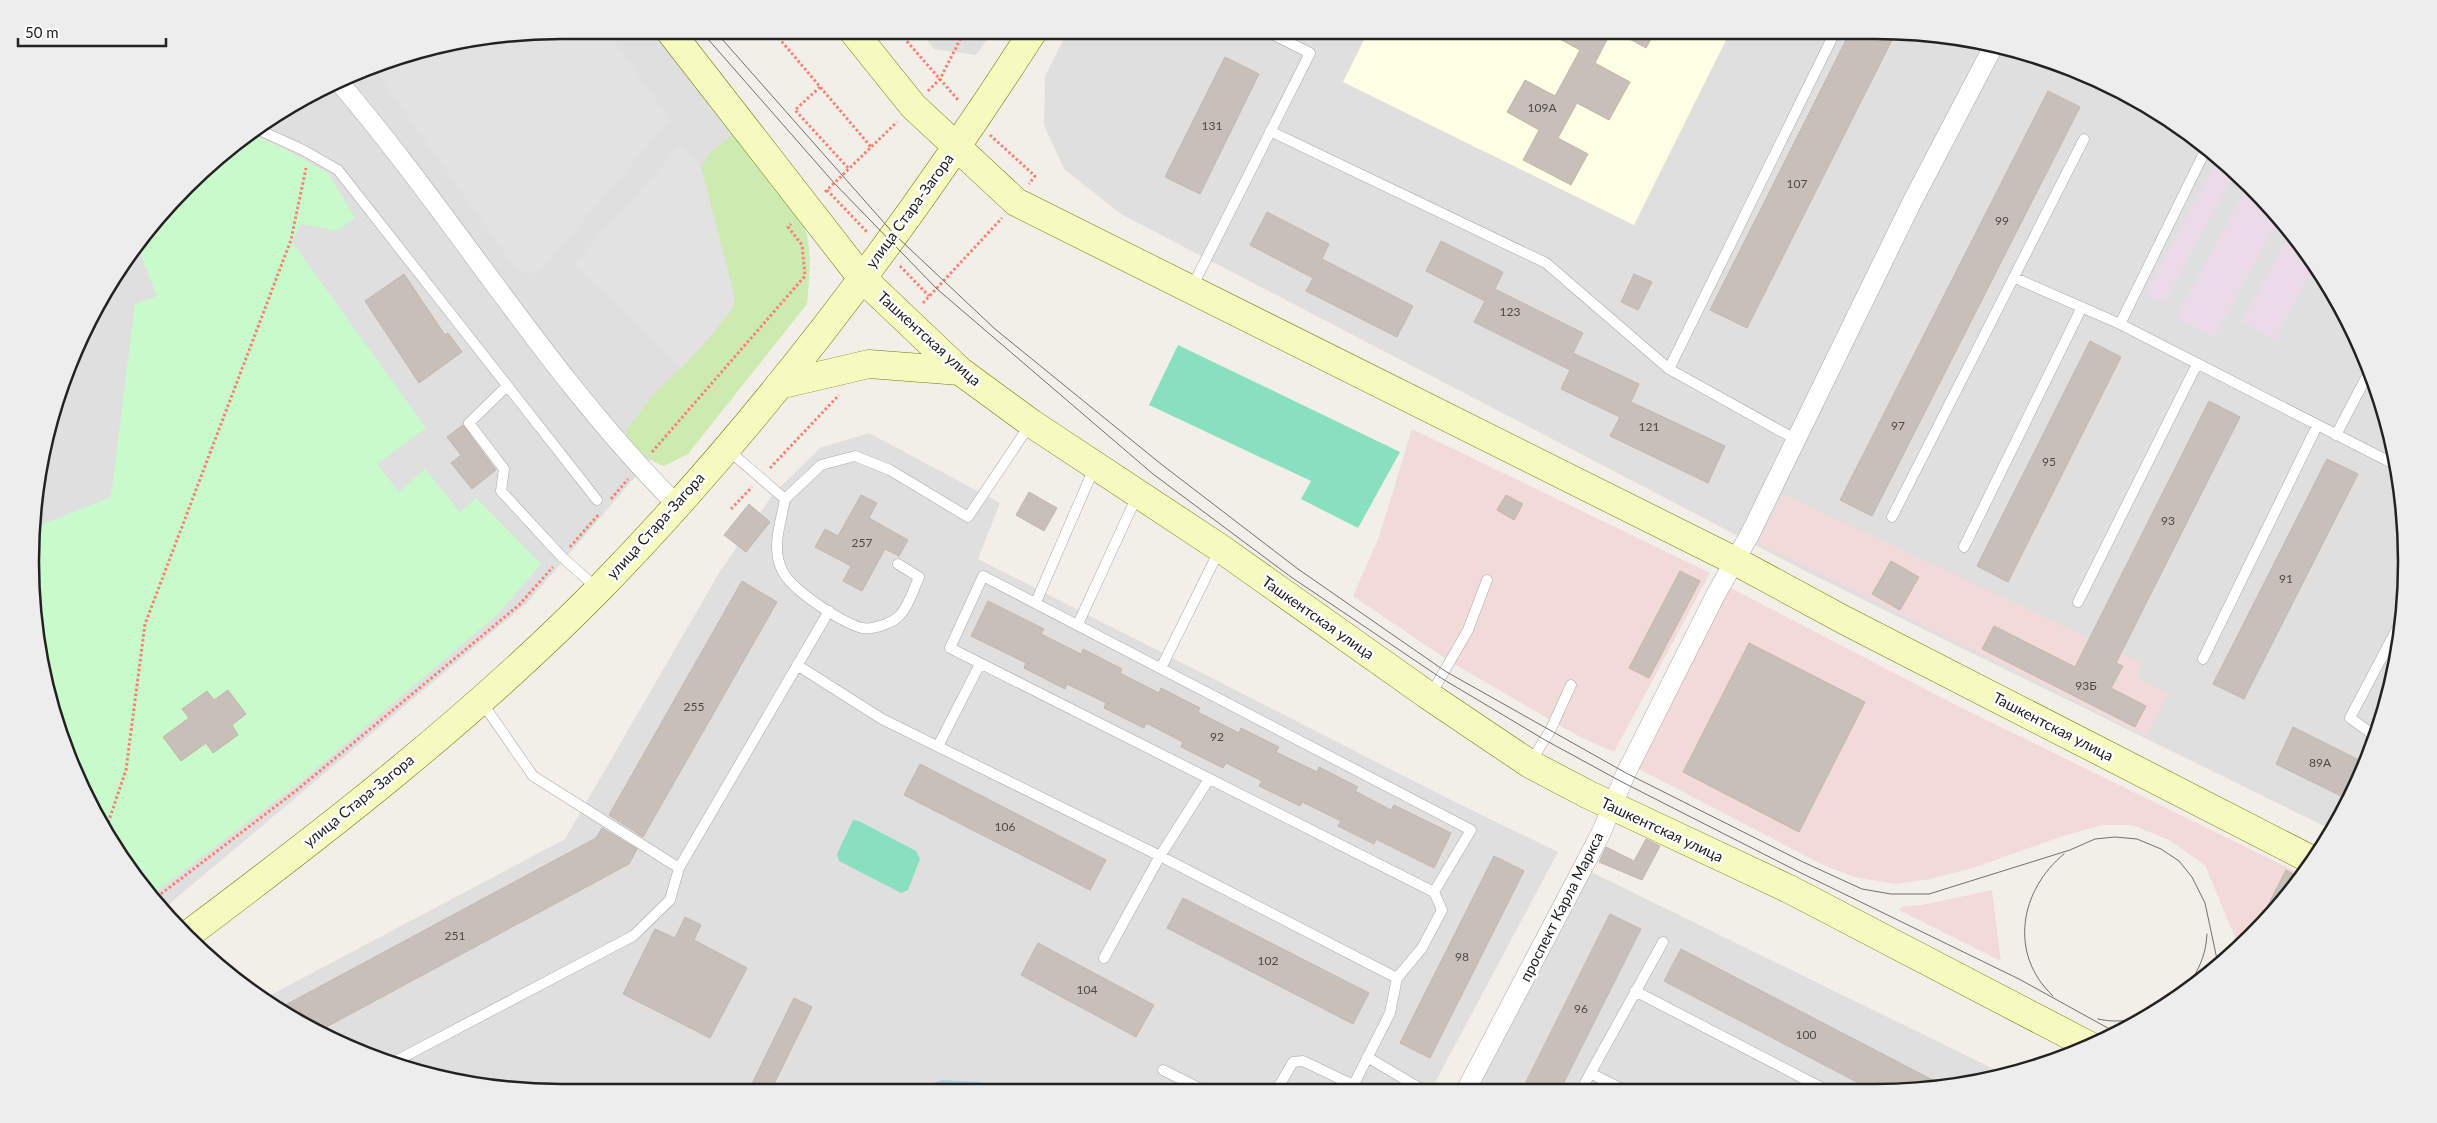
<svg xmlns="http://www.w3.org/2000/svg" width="2437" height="1123" font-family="Lato,sans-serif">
	<rect width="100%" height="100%" fill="#f2efe9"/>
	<path fill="#e0dfdf" d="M 561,30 L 656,30 L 807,235 L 809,274 L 527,603 L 161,911 L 101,827 L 58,733 L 35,631 L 30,561 L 40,458 L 58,390 L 101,296 L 162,211 L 211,162 L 296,101 L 390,58 L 458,40 Z
		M 919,30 L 994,30 L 976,55 L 934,49 Z
		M 1068,30 L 1876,30 L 1979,40 L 2079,70 L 2171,119 L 2251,185 L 2317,266 L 2366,358 L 2397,458 L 2407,561 L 2397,665 L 2367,765 L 2330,829 L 1807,572 L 1121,214 L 1064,169 L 1044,125 L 1045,76 Z
		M 869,433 L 1000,503 L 978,559 L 1453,801 L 1558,852 L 1431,1090 L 561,1093 L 458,1083 L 358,1053 L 296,1022 L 263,999 L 565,839 L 719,573 L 773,494 L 820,448 Z
		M 1587,870 L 2002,1073 L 1945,1088 L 1477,1090 Z"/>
	<path fill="#f2dad9" d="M 1412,429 L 1710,573 L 1614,752 L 1580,737 L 1449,661 L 1353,596 L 1379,537 Z
		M 1783,494 L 2142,663 L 2136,678 L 2168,693 L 2146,736 L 1758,543 Z
		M 1729,587 L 1954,704 L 2303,875 L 2297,885 L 2238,945 L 2205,865 L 2169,840 L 2132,825 L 2102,825 L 2063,836 L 1973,868 L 1930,879 L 1895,884 L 1854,877 L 1821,864 L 1635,767 Z
		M 1992,890 L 2001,961 L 1899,910 L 1903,906 L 1922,905 Z"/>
	<path fill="#ebdbe8" d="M 2218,159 L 2235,172 L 2164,303 L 2145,293 Z
		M 2249,184 L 2279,219 L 2214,338 L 2176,317 Z
		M 2290,233 L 2315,264 L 2275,340 L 2242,322 Z"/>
	<path fill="#ffffe5" d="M 1369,30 L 1731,30 L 1634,225 L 1343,82 Z"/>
	<path fill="#cdebb0" d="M 733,134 C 755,160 799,203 807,236 C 812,257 809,282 807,304 L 688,454 L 664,466 C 646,460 635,447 625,432 C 634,421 642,409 651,398 C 675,371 724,332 735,298 L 701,167 L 711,152 Z"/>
	<path fill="#c8facc" d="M 250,134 L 281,147 L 328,173 L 355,218 L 337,231 L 301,224 L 292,242 L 426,428 L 377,464 L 399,492 L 425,469 L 460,512 L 476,498 L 541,564 L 498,614 L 304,779 L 150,896 L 101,827 L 58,733 L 35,631 L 30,561 L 33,528 L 111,497 L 135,304 L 157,296 L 137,245 C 171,198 203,168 250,134 Z"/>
	<path fill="#88e0be" d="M 1178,345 L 1400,452 L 1358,528 L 1301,499 L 1311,481 L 1149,405 Z
		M 853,820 L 859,821 L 916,851 L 920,859 L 908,890 L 901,893 L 839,861 L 837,854 Z"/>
	<path fill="#e2e2e2" d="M 561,30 L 606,30 L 670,119 L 544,267 L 536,273 L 525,273 L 513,264 L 372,66 L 390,58 L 458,40 Z
		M 682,144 L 701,167 L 735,299 L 731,311 L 682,368 L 574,264 Z"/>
	<path fill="#aad3df" d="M 943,1080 L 979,1082 L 1012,1092 L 911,1092 L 914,1088 Z"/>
	<path fill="#c7bfb8" stroke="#c4b6ab" d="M 1543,30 L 1612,30 L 1595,63 L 1630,82 L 1609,120 L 1577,103 L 1558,138 L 1588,154 L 1571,185 L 1523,160 L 1539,130 L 1507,112 L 1525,80 L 1555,96 L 1580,50 Z
		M 1613,30 L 1656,30 L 1646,48 Z
		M 1851,30 L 1896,32 L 1747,328 L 1710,310 Z
		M 1225,57 L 1259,74 L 1200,194 L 1165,177 Z
		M 2048,91 L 2080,107 L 1872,516 L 1840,500 Z
		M 1267,212 L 1329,244 L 1322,259 L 1413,306 L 1397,337 L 1306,291 L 1313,278 L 1250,245 Z
		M 1441,241 L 1503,272 L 1495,289 L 1583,333 L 1573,353 L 1639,384 L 1631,402 L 1725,446 L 1708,483 L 1610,436 L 1620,417 L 1561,389 L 1570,370 L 1474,322 L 1485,301 L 1426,271 Z
		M 404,274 L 445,335 L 448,333 L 462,352 L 419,383 L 365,301 Z
		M 1634,274 L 1652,282 L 1638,310 L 1621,302 Z
		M 2090,341 L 2121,357 L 2008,582 L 1977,566 Z
		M 2209,401 L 2240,417 L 2116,663 L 2123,666 L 2111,688 L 2146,706 L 2135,727 L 1982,649 L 1994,626 L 2075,667 Z
		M 463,425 L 496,470 L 472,489 L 451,463 L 461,455 L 447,437 Z
		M 2327,459 L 2358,474 L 2244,699 L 2213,684 Z
		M 1029,492 L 1057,508 L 1044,531 L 1016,515 Z
		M 861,495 L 877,503 L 869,518 L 908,540 L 899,556 L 885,549 L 862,591 L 843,581 L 851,566 L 815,547 L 825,529 L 838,536 Z
		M 1506,495 L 1523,504 L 1514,520 L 1497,510 Z
		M 749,504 L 770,522 L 746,552 L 724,535 Z
		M 1891,561 L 1919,577 L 1900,610 L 1872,594 Z
		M 1680,571 L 1700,581 L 1649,678 L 1629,668 Z
		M 742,581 L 777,602 L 643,837 L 609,815 Z
		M 988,601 L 1044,629 L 1041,634 L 1081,654 L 1083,649 L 1122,669 L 1120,673 L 1159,693 L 1161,688 L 1200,708 L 1198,712 L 1239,733 L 1241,728 L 1279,747 L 1276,752 L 1317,772 L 1319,767 L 1358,787 L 1355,791 L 1391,810 L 1394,805 L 1451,833 L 1434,868 L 1376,839 L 1374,844 L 1338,826 L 1341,821 L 1302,802 L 1300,806 L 1259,786 L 1262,781 L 1226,763 L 1223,768 L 1181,747 L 1183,742 L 1146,723 L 1144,728 L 1104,708 L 1106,703 L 1067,684 L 1065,689 L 1024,668 L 1026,663 L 971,636 Z
		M 1749,643 L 1865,702 L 1799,832 L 1683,772 Z
		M 228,690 L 246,714 L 232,725 L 238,735 L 213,753 L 206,743 L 181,761 L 163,737 L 189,718 L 182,709 L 207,691 L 214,700 Z
		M 2293,727 L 2365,763 L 2347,799 L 2276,764 Z
		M 920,764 L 1106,860 L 1090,890 L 904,795 Z
		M 602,828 L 637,849 L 629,864 L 317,1032 L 296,1022 L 278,1009 L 596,838 Z
		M 1646,839 L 1660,846 L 1642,880 L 1599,862 L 1606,847 L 1634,861 Z
		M 1494,856 L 1524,871 L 1430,1058 L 1400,1043 Z
		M 2286,870 L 2301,878 L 2297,885 L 2266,917 L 2263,915 Z
		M 1183,898 L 1369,993 L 1353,1024 L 1167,928 Z
		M 1610,914 L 1641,929 L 1560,1090 L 1522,1090 Z
		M 685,917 L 701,925 L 694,940 L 747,968 L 710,1038 L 623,994 L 655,929 L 675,938 Z
		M 1038,943 L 1154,1005 L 1136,1037 L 1021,975 Z
		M 1681,949 L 1948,1088 L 1870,1089 L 1664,981 Z
		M 794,998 L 812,1007 L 770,1092 L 748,1092 Z"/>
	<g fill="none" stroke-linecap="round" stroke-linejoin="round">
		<defs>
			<path id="service" d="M 257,129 L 303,150 L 338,170 L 597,500
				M 1270,131 L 1546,263 L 1669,369 L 1795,439
				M 2015,278 L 2120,324 L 2398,466
				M 1191,289 L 1310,53 L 1264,30
				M 2120,324 L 2206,149
				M 1669,369 L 1836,30
				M 507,386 L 469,423 L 504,469 L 501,491 L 562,557 L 598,589
				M 2336,435 L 2370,370
				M 727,449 L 785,499 L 821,465 L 855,456 L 890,470 L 968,517 L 1031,423
				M 785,499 C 781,522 771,548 782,570 C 791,590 841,622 862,628 C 873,630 893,623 900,615 C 909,606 914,588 919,577 L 898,564
				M 1892,517 L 2084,139
				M 1964,547 L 2082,307
				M 1036,602 L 1095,466
				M 2078,602 L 2197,364
				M 1078,624 L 1138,494
				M 2203,659 L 2317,426
				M 797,665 L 882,719 L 1160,856 L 1397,978
				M 1161,668 L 1220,549
				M 1430,696 L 1468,630 L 1487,580
				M 481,701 L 533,776 L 679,868
				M 2375,736 L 2350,718 L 2401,621
				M 938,746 L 980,664
				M 1530,763 L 1550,731 L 1571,685
				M 1104,958 L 1160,856 L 1209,779
				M 1635,991 L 1824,1089
				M 1367,1057 L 1423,1090
				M 392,1063 L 633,936 L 670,900 L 679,868 L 829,611
				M 1163,1070 L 1205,1091
				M 1590,1073 L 1622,1089
				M 1351,1090 L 1390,1013 L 1397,978 L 1422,948 L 1442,910 L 1434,892 L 950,648 L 983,576 L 1471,830 L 1434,892
				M 1581,1090 L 1663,942
				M 1276,1091 L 1293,1062 L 1303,1061 L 1353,1085"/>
			<path id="minor" d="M 339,82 C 456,219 549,377 677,505
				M 1466,1090 L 1601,833 L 1626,773 L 1716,594 L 1749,536 L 1912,202 L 1994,45"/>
			<path id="secondary" d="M 669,30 L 861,277 L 960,371 L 1031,423 L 1220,548 L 1429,696 L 1530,764 L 1589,795 L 1791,890 L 2090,1046
				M 852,30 L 913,106 L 1016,202 L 1735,561 L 1844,620 L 2312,860
				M 779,385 L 869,364 L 960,371
				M 186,936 C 330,828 473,717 599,589 C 762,422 908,226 1034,30"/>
		</defs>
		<use href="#service" stroke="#a9a9a9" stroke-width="11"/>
		<use href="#minor" stroke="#a9a9a9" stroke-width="20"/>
		<use href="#secondary" stroke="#707d05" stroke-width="29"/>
		<path stroke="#fa8072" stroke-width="3" stroke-dasharray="2.5 2.5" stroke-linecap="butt" d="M 772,30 L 871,147
			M 897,30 L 959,101
			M 820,87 L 795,110 L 849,169
			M 928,91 L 940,79 L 965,30
			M 990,135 L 1035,176 L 1029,184
			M 827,190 L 868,233
			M 825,192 L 897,122
			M 900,266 L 929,296
			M 923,303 L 1002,218
			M 652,452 L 805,276 L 802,245 L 788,227 L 791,224
			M 770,468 L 839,395
			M 611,499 L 628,479
			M 731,509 L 752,487
			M 570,547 L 599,514
			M 105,832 L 126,770 L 145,624 L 291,240 L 306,168
			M 153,900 L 297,790 L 519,605 L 553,567"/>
		<use href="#service" stroke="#fff" stroke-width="10"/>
		<use href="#minor" stroke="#fff" stroke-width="19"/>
		<use href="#secondary" stroke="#f7fabf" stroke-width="28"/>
		<path stroke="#707070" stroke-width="1" d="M 700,30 L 835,184 L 937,289 L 1153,474 L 1291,577 L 1441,678 L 1545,740 L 1622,782 L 1797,871 L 2019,979 L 2115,1032
			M 714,30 L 894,234 L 995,329 L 1161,464 L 1298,569 L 1445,671 L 1626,773 L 1803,862 L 1862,889 L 1891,894 L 1929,894 L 2070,850 L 2095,839 L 2115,837 L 2137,839 L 2161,849 L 2179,861 L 2192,877 L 2205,903 L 2218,964
			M 2183,992 C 2197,974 2206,957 2207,934
			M 2053,996 C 2008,954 2020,890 2064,854
			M 2098,1019 C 2112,1022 2126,1022 2140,1017"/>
	</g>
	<g text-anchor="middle" stroke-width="5" stroke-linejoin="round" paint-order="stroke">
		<g font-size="12" fill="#4b4948">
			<text x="1542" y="112">109А</text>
			<text x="1212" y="130">131</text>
			<text x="1797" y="188">107</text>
			<text x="2002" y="225">99</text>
			<text x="1510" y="316">123</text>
			<text x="1898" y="430">97</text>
			<text x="1649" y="431">121</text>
			<text x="2049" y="466">95</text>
			<text x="2168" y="525">93</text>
			<text x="862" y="547">257</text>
			<text x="2286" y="583">91</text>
			<text x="2086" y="690">93Б</text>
			<text x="694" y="711">255</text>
			<text x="1217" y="741">92</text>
			<text x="2320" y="767">89А</text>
			<text x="1005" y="831">106</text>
			<text x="455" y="940">251</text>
			<text x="1462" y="961">98</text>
			<text x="1268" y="965">102</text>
			<text x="1087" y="994">104</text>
			<text x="1581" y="1013">96</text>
			<text x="1806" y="1039">100</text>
		</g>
		<g font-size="15" fill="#222" stroke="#fff">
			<text transform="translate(910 211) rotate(-54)" y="5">улица Стара-Загора</text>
			<text transform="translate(929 339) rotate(42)" y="5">Ташкентская улица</text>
			<text transform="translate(656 526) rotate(-48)" y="5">улица Стара-Загора</text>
			<text transform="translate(1318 618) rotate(35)" y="5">Ташкентская улица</text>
			<text transform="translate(2053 727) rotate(27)" y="5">Ташкентская улица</text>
			<text transform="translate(359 801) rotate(-39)" y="5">улица Стара-Загора</text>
			<text transform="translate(1662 830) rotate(25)" y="5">Ташкентская улица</text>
			<text transform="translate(1562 907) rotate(-63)" y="5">проспект Карла Маркса</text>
		</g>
	</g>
	<path d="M0 0H2437V1123H0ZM561 39H1876A522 522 0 0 1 2398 561V562A522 522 0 0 1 1876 1084H561A522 522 0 0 1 39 562V561A522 522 0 0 1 561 39Z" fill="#ededed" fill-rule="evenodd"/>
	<path fill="none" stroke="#222" stroke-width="2.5" d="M561 39H1876A522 522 0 0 1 2398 561V562A522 522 0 0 1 1876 1084H561A522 522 0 0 1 39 562V561A522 522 0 0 1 561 39Z"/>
	<path d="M18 38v8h148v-8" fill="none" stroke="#222222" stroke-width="2.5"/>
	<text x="25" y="38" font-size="15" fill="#222222" stroke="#ffffff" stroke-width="4" paint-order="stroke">50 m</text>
</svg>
